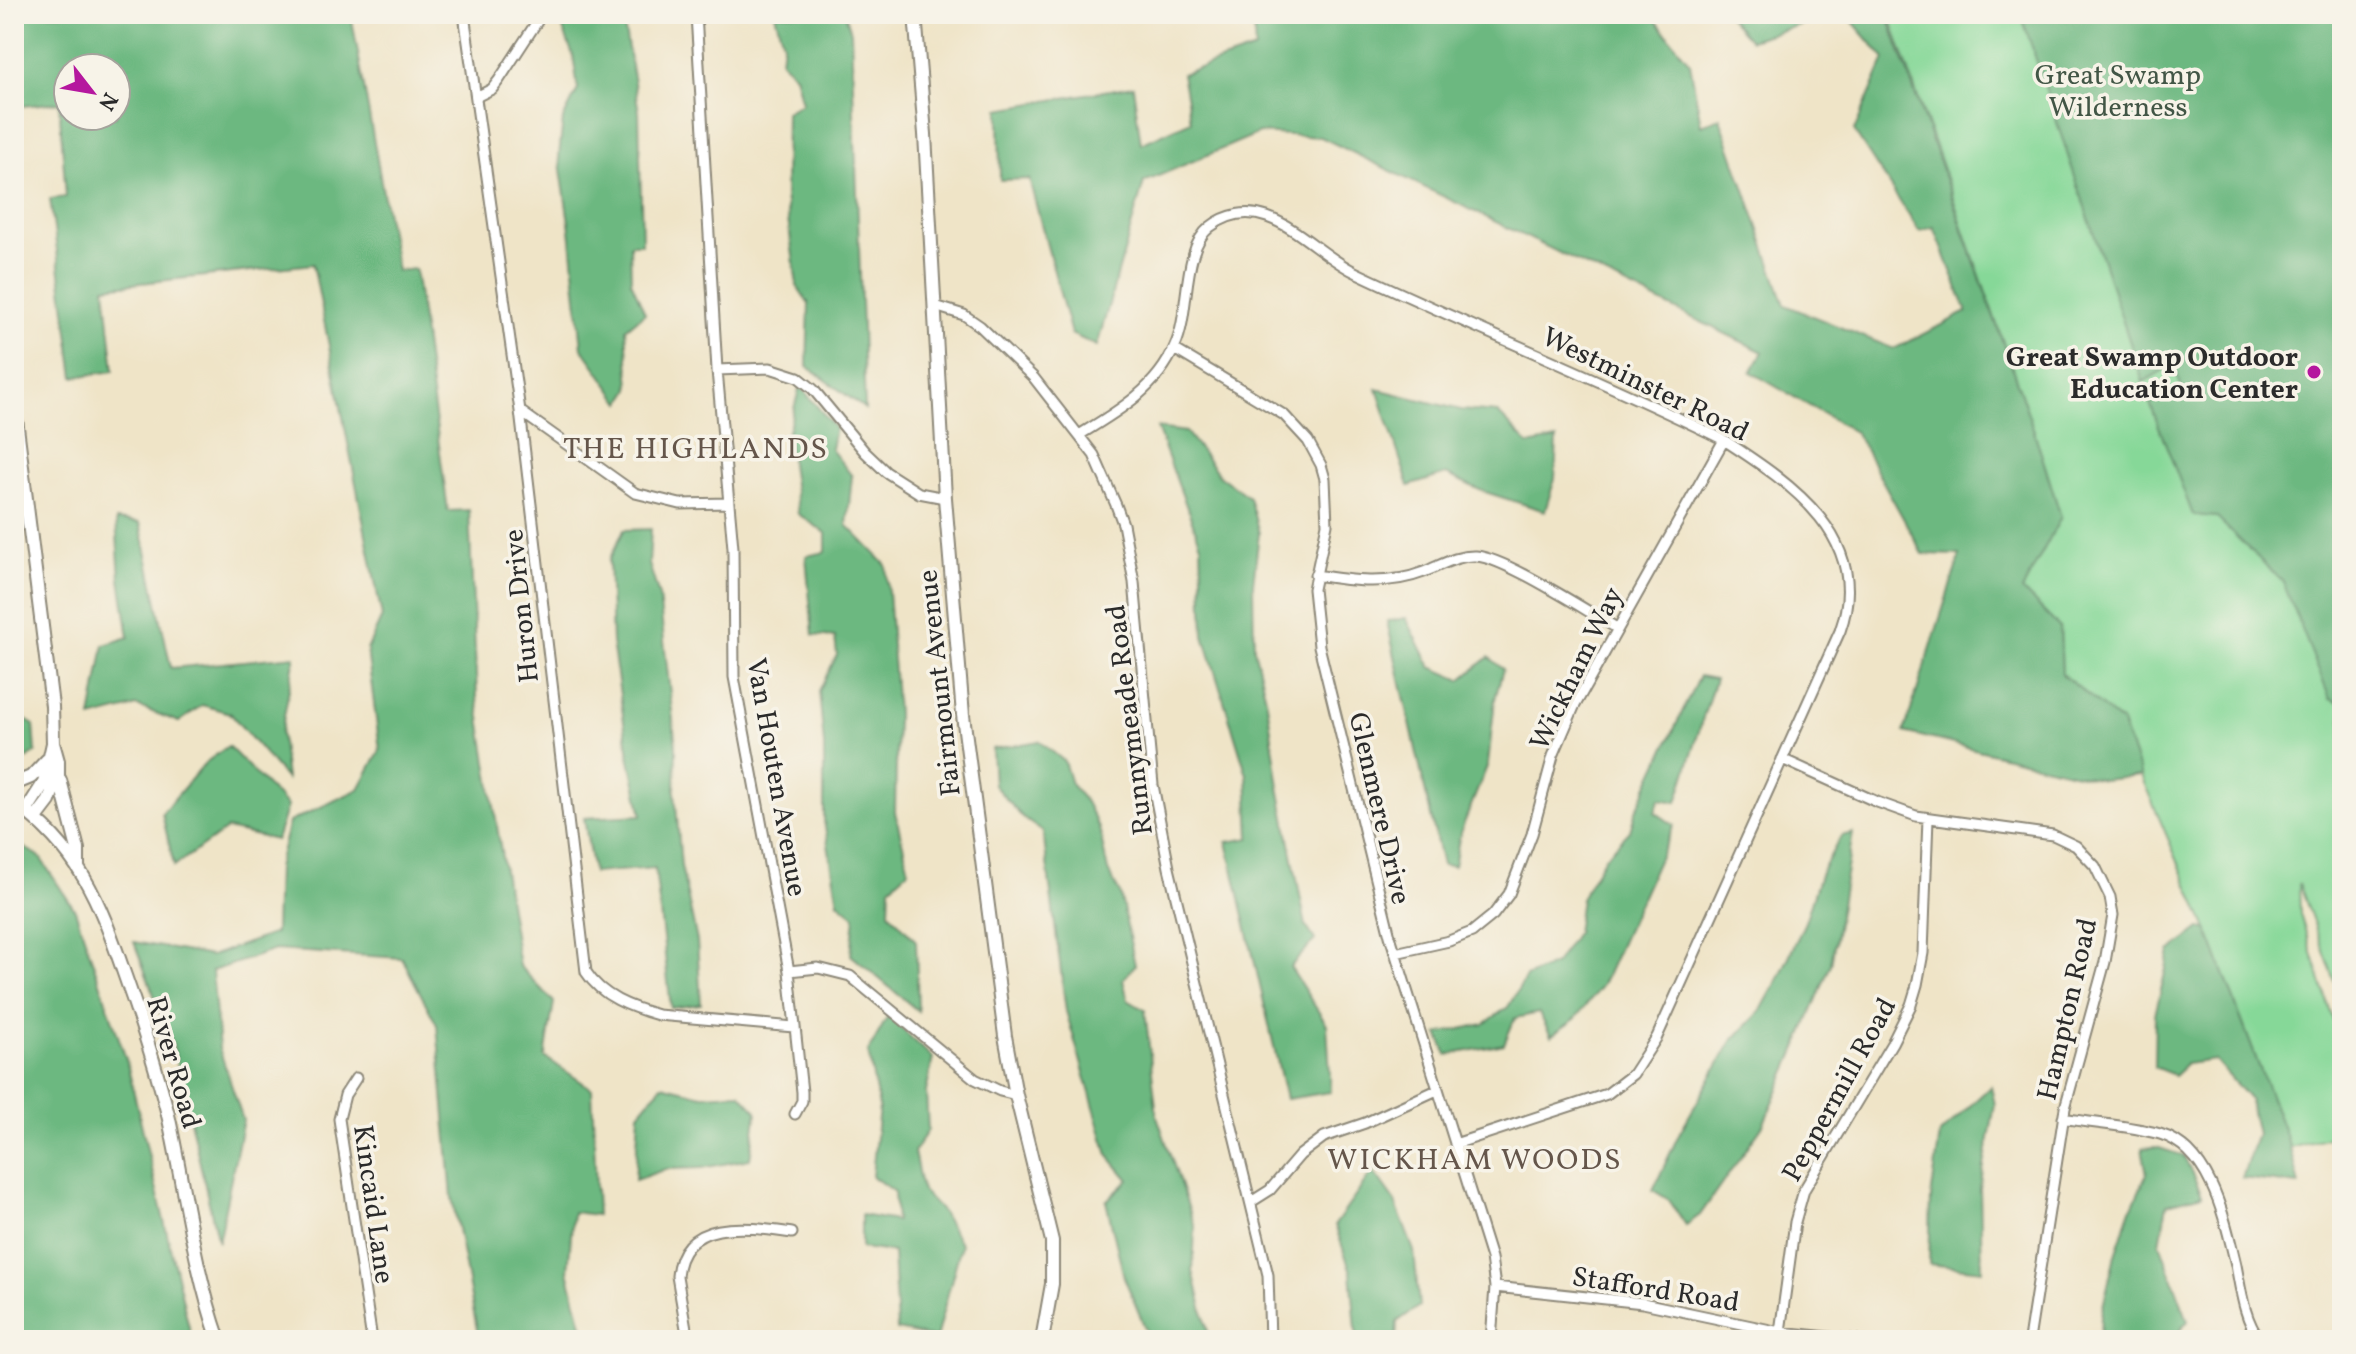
<svg xmlns="http://www.w3.org/2000/svg" width="2356" height="1354" font-family="Vollkorn,serif">
	<rect width="100%" height="100%" fill="#f7f3e8"/>
	<filter id="ink" filterUnits="userSpaceOnUse"><feTurbulence type="fractalNoise" baseFrequency=".0125" numOctaves="2"/><feDisplacementMap in="SourceGraphic" scale="16" xChannelSelector="R" yChannelSelector="G"/><feConvolveMatrix kernelMatrix="1 2 1 2 8 2 1 2 1" color-interpolation-filters="sRGB"/></filter>
	<filter id="wash" filterUnits="userSpaceOnUse"><feTurbulence type="fractalNoise" baseFrequency=".006" numOctaves="4" result="noise"/><feDisplacementMap in="SourceGraphic" scale="32" xChannelSelector="R" yChannelSelector="G"/><feGaussianBlur stdDeviation="1.8" result="paint"/><feColorMatrix in="noise" values="0 0 0 0 0 0 0 0 0 0 0 0 0 0 0 0 0 1.4 0 .05"/><feComposite in="paint" operator="in"/></filter>
	<g filter="url(#wash)">
		<rect width="100%" height="100%" fill="#efe4c7"/>
		<path fill="#86d898" stroke="#588262" stroke-width="2" fill-rule="evenodd" d="M 1889,14 L 2342,14 L 2342,1001 L 2299,883 L 2300,914 L 2342,1049 L 2342,1109 L 2332,1136 L 2290,1148 L 2207,929 L 2141,776 L 2122,723 L 2062,674 L 2060,628 L 2022,590 L 2061,517 L 2033,428 ZM 2336,45 L 2216,517 L 2193,514 L 2150,403 L 2182,389 L 2174,364 L 2143,382 Z"/>
		<path fill="#6cb880" stroke="#4c7256" stroke-width="2" fill-rule="evenodd" d="M 14,14 L 351,14 L 397,271 L 415,269 L 448,511 L 469,510 L 477,698 L 519,966 L 554,1002 L 545,1057 L 592,1089 L 597,1215 L 573,1212 L 568,1271 L 586,1340 L 479,1340 L 452,1197 L 437,1025 L 402,958 L 275,950 L 212,971 L 219,1048 L 243,1120 L 218,1242 L 173,1046 L 134,942 L 211,956 L 275,933 L 277,868 L 289,822 L 359,789 L 380,750 L 367,650 L 382,617 L 313,264 L 105,287 L 114,371 L 74,377 L 50,199 L 66,197 L 59,102 L 14,107 ZM 68,68 L 116,68 L 116,116 L 68,116 Z
			M 562,14 L 619,14 L 623,19 L 639,112 L 642,244 L 630,244 L 631,281 L 645,313 L 626,329 L 630,389 L 621,403 L 582,348 L 570,229 L 559,156 L 563,119 L 578,89 L 573,55 L 559,18 Z
			M 775,14 L 845,14 L 851,32 L 865,409 L 807,366 L 809,304 L 797,286 L 785,197 L 786,112 L 802,103 L 795,75 L 781,61 L 783,43 Z
			M 1253,14 L 1651,14 L 1690,63 L 1701,125 L 1720,118 L 1785,305 L 1894,349 L 1967,312 L 1934,227 L 1919,231 L 1854,131 L 1885,59 L 1846,14 L 1887,14 L 2033,428 L 2061,517 L 2022,590 L 2060,628 L 2062,674 L 2122,723 L 2141,776 L 2102,780 L 1904,732 L 1960,555 L 1923,554 L 1856,433 L 1751,372 L 1763,352 L 1321,137 L 1259,133 L 1144,182 L 1097,346 L 1071,334 L 1029,179 L 1000,180 L 999,109 L 1133,86 L 1141,144 L 1191,121 L 1182,74 L 1255,49 Z
			M 1726,14 L 1835,14 L 1750,40 Z
			M 2021,14 L 2342,14 L 2342,704 L 2330,699 L 2283,582 L 2216,517 L 2193,515 L 2150,403 L 2182,389 L 2174,364 L 2143,382 Z
			M 800,386 L 835,428 L 831,449 L 852,476 L 847,525 L 886,565 L 897,713 L 895,812 L 909,870 L 890,887 L 889,912 L 916,941 L 918,1011 L 851,955 L 855,916 L 838,902 L 824,821 L 824,745 L 819,691 L 837,655 L 835,637 L 813,635 L 806,556 L 826,552 L 826,533 L 798,514 L 787,435 Z
			M 1377,389 L 1461,410 L 1498,413 L 1529,445 L 1557,439 L 1555,478 L 1545,511 L 1482,491 L 1446,474 L 1409,486 Z
			M 1157,428 L 1186,432 L 1221,477 L 1249,497 L 1259,533 L 1253,584 L 1254,648 L 1267,703 L 1279,787 L 1306,926 L 1315,940 L 1290,967 L 1327,1025 L 1331,1092 L 1286,1099 L 1227,842 L 1250,838 L 1247,775 L 1204,636 L 1201,545 Z
			M 116,520 L 140,523 L 171,668 L 295,656 L 281,733 L 286,779 L 230,713 L 202,705 L 179,722 L 137,706 L 91,718 L 104,645 L 129,637 L 120,579 Z
			M 651,529 L 649,564 L 659,596 L 676,747 L 675,792 L 681,866 L 697,941 L 701,1004 L 671,1008 L 655,868 L 593,873 L 584,818 L 642,815 L 629,755 L 612,642 L 609,560 L 624,530 Z
			M 1406,618 L 1431,667 L 1461,680 L 1489,657 L 1503,669 L 1495,699 L 1488,764 L 1460,833 L 1454,866 L 1442,865 L 1387,621 Z
			M 1699,676 L 1715,679 L 1677,802 L 1660,799 L 1655,812 L 1674,825 L 1602,985 L 1575,1019 L 1551,1036 L 1539,1013 L 1515,1018 L 1504,1044 L 1447,1055 L 1438,1034 L 1484,1024 L 1508,1007 L 1526,977 L 1555,964 L 1576,933 L 1581,898 L 1605,857 L 1630,831 L 1635,813 Z
			M 14,713 L 34,725 L 36,752 L 14,768 Z
			M 1039,741 L 1064,761 L 1071,784 L 1086,802 L 1099,828 L 1108,871 L 1120,893 L 1135,965 L 1123,980 L 1128,1000 L 1145,1010 L 1157,1116 L 1195,1227 L 1193,1271 L 1210,1340 L 1150,1340 L 1124,1277 L 1106,1201 L 1129,1180 L 1108,1155 L 1066,1011 L 1043,832 L 1023,818 L 994,785 L 992,749 Z
			M 228,746 L 287,806 L 276,840 L 227,829 L 174,866 L 162,813 L 205,763 Z
			M 1853,833 L 1831,964 L 1797,1048 L 1763,1125 L 1700,1215 L 1686,1225 L 1669,1200 L 1653,1190 L 1680,1132 L 1732,1041 L 1760,1012 L 1780,976 L 1805,922 L 1820,875 L 1841,836 Z
			M 14,842 L 39,856 L 75,910 L 126,1059 L 192,1340 L 14,1340 Z
			M 2200,929 L 2207,929 L 2290,1148 L 2299,1185 L 2242,1178 L 2257,1134 L 2249,1099 L 2215,1060 L 2186,1064 L 2174,1075 L 2154,1067 L 2155,1015 L 2170,952 Z
			M 888,1016 L 933,1058 L 926,1092 L 928,1130 L 914,1152 L 922,1191 L 942,1212 L 961,1245 L 936,1338 L 897,1330 L 893,1252 L 861,1248 L 861,1215 L 896,1221 L 894,1192 L 872,1176 L 879,1107 L 868,1052 Z
			M 662,1085 L 702,1095 L 740,1093 L 757,1111 L 750,1159 L 702,1168 L 666,1169 L 635,1180 L 639,1113 Z
			M 1991,1086 L 1995,1105 L 1980,1188 L 1982,1270 L 1929,1264 L 1931,1198 L 1940,1134 Z
			M 2156,1147 L 2184,1156 L 2202,1195 L 2167,1204 L 2160,1243 L 2188,1321 L 2172,1340 L 2100,1340 L 2101,1315 L 2115,1255 L 2131,1209 L 2147,1174 L 2142,1148 Z
			M 1373,1171 L 1395,1202 L 1414,1251 L 1419,1306 L 1397,1322 L 1396,1340 L 1357,1340 L 1351,1272 L 1335,1225 Z"/>
	</g>
	<g filter="url(#ink)">
		<g fill="none" stroke-linecap="round" stroke-linejoin="round">
			<defs>
				<path id="street" d="M 464,14 L 520,411 L 586,972 C 602,997 630,1007 658,1015 L 794,1027
					M 696,14 L 717,370 L 733,548 L 734,677 L 789,971 L 802,1092 L 802,1101 L 795,1114
					M 476,97 L 492,89 L 499,80 L 542,14
					M 935,306 L 964,315 L 980,326 L 1034,378 L 1094,455 L 1116,505 L 1123,524 L 1134,582 L 1153,785 L 1169,868 L 1268,1275 L 1270,1340
					M 1174,349 L 1284,415 L 1308,441 L 1321,465 L 1325,479 L 1327,524 L 1313,589 L 1319,646 L 1390,936 L 1491,1258 L 1495,1287 L 1491,1340
					M 717,370 L 770,368 L 798,377 L 813,389 L 865,452 L 886,472 L 919,493 L 945,498
					M 520,411 L 635,493 L 680,504 L 729,503
					M 1079,435 C 1117,412 1157,389 1175,346 C 1191,311 1181,250 1210,227 C 1227,214 1247,210 1267,217 C 1299,228 1324,257 1355,272 C 1477,330 1603,380 1724,440 C 1792,484 1873,539 1840,631 L 1657,1037 L 1633,1074 L 1607,1094 L 1455,1144
					M 1315,575 C 1351,581 1388,586 1424,572 C 1442,565 1456,555 1476,556 C 1506,558 1586,611 1617,628
					M 1782,759 L 1877,802 L 1916,816 L 2053,835 L 2076,846 L 2095,866 L 2110,897 L 2113,915 L 2105,962 L 2065,1108 L 2029,1340
					M 1395,953 L 1449,941 L 1472,932 L 1493,915 L 1509,894 L 1532,834 L 1553,756 L 1574,707 L 1724,440
					M 789,971 L 818,968 L 850,976 L 975,1079 L 1000,1091 L 1016,1095
					M 356,1078 L 345,1095 L 339,1119 L 372,1340
					M 2063,1118 C 2095,1124 2129,1125 2160,1134 C 2211,1149 2225,1220 2236,1265 C 2241,1291 2244,1319 2260,1340
					M 1251,1202 L 1270,1190 L 1300,1155 L 1324,1137 L 1365,1123 L 1437,1090
					M 1495,1287 L 1643,1303 L 1780,1332 L 1857,1340
					M 1780,1332 L 1795,1222 L 1804,1190 L 1892,1043 L 1911,1005 L 1917,985 L 1923,953 L 1928,818
					M 688,1340 L 677,1276 C 682,1216 749,1227 792,1233"/>
				<path id="secondary" d="M 915,14 L 925,134 L 945,498 L 963,715 L 1005,1036 L 1016,1095 L 1052,1241 L 1052,1284 L 1042,1340
					M 14,403 L 52,706 L 53,743 L 58,761 L 58,775 L 49,801 L 36,818
					M 60,780 L 78,849 L 78,866
					M 14,784 L 31,777 L 47,760
					M 14,802 C 79,849 99,900 124,973 C 141,1021 157,1069 169,1119 C 185,1193 194,1268 219,1340
					M 26,811 L 44,783 L 53,743"/>
			</defs>
			<use href="#street" stroke="#8d8879" stroke-width="13"/>
			<use href="#secondary" stroke="#8d8879" stroke-width="16"/>
			<use href="#street" stroke="#fff" stroke-width="9"/>
			<use href="#secondary" stroke="#fff" stroke-width="12"/>
		</g>
	</g>
	<circle fill="#b5179e" stroke="#f7f3e8" stroke-width="3" cx="2314" cy="372" r="8"/>
	<g text-anchor="middle" stroke-width="7" stroke-linejoin="round" paint-order="stroke">
		<g font-size="28" fill="#425646" stroke="#f7f3e8">
			<text x="2118" y="84">Great Swamp<tspan x="2118" dy="32">Wilderness</tspan></text>
		</g>
		<g font-size="28" font-weight="bold" fill="#2b2b2b" stroke="#f7f3e8" text-anchor="end">
			<text x="2298" y="366">Great Swamp Outdoor<tspan x="2298" dy="32">Education Center</tspan></text>
		</g>
		<g font-size="28" fill="#2b2b2b" stroke="#f7f3e8">
			<text transform="translate(1646 383) rotate(26)" y="10">Westminster Road</text>
			<text transform="translate(520 606) rotate(-96)" y="10">Huron Drive</text>
			<text transform="translate(1575 668) rotate(-64)" y="10">Wickham Way</text>
			<text transform="translate(938 683) rotate(-96)" y="10">Fairmount Avenue</text>
			<text transform="translate(1128 720) rotate(-97)" y="10">Runnymeade Road</text>
			<text transform="translate(778 777) rotate(80)" y="10">Van Houten Avenue</text>
			<text transform="translate(1381 808) rotate(77)" y="10">Glenmere Drive</text>
			<text transform="translate(2066 1009) rotate(-77)" y="10">Hampton Road</text>
			<text transform="translate(175 1062) rotate(74)" y="10">River Road</text>
			<text transform="translate(1838 1089) rotate(-61)" y="10">Peppermill Road</text>
			<text transform="translate(375 1204) rotate(82)" y="10">Kincaid Lane</text>
			<text transform="translate(1656 1288) rotate(9)" y="10">Stafford Road</text>
		</g>
		<g font-size="30" letter-spacing="2" fill="#65564b" stroke="#f7f3e8">
			<text x="696" y="458">THE HIGHLANDS</text>
			<text x="1475" y="1169">WICKHAM WOODS</text>
		</g>
	</g>
	<rect width="2356" height="1354" fill="none" stroke="#f7f3e8" stroke-width="48"/>
	<g transform="translate(92 92) rotate(121)"><circle r="38" fill="#f7f3e8" stroke="#a5a39c" stroke-width="2"/>
	<path d="M0-6L14 30L0 20L-14 30Z" fill="#b5179e"/>
	<text y="-12" font-size="22" font-weight="bold" text-anchor="middle" fill="#2b2b2b">N</text>
	</g>
</svg>
